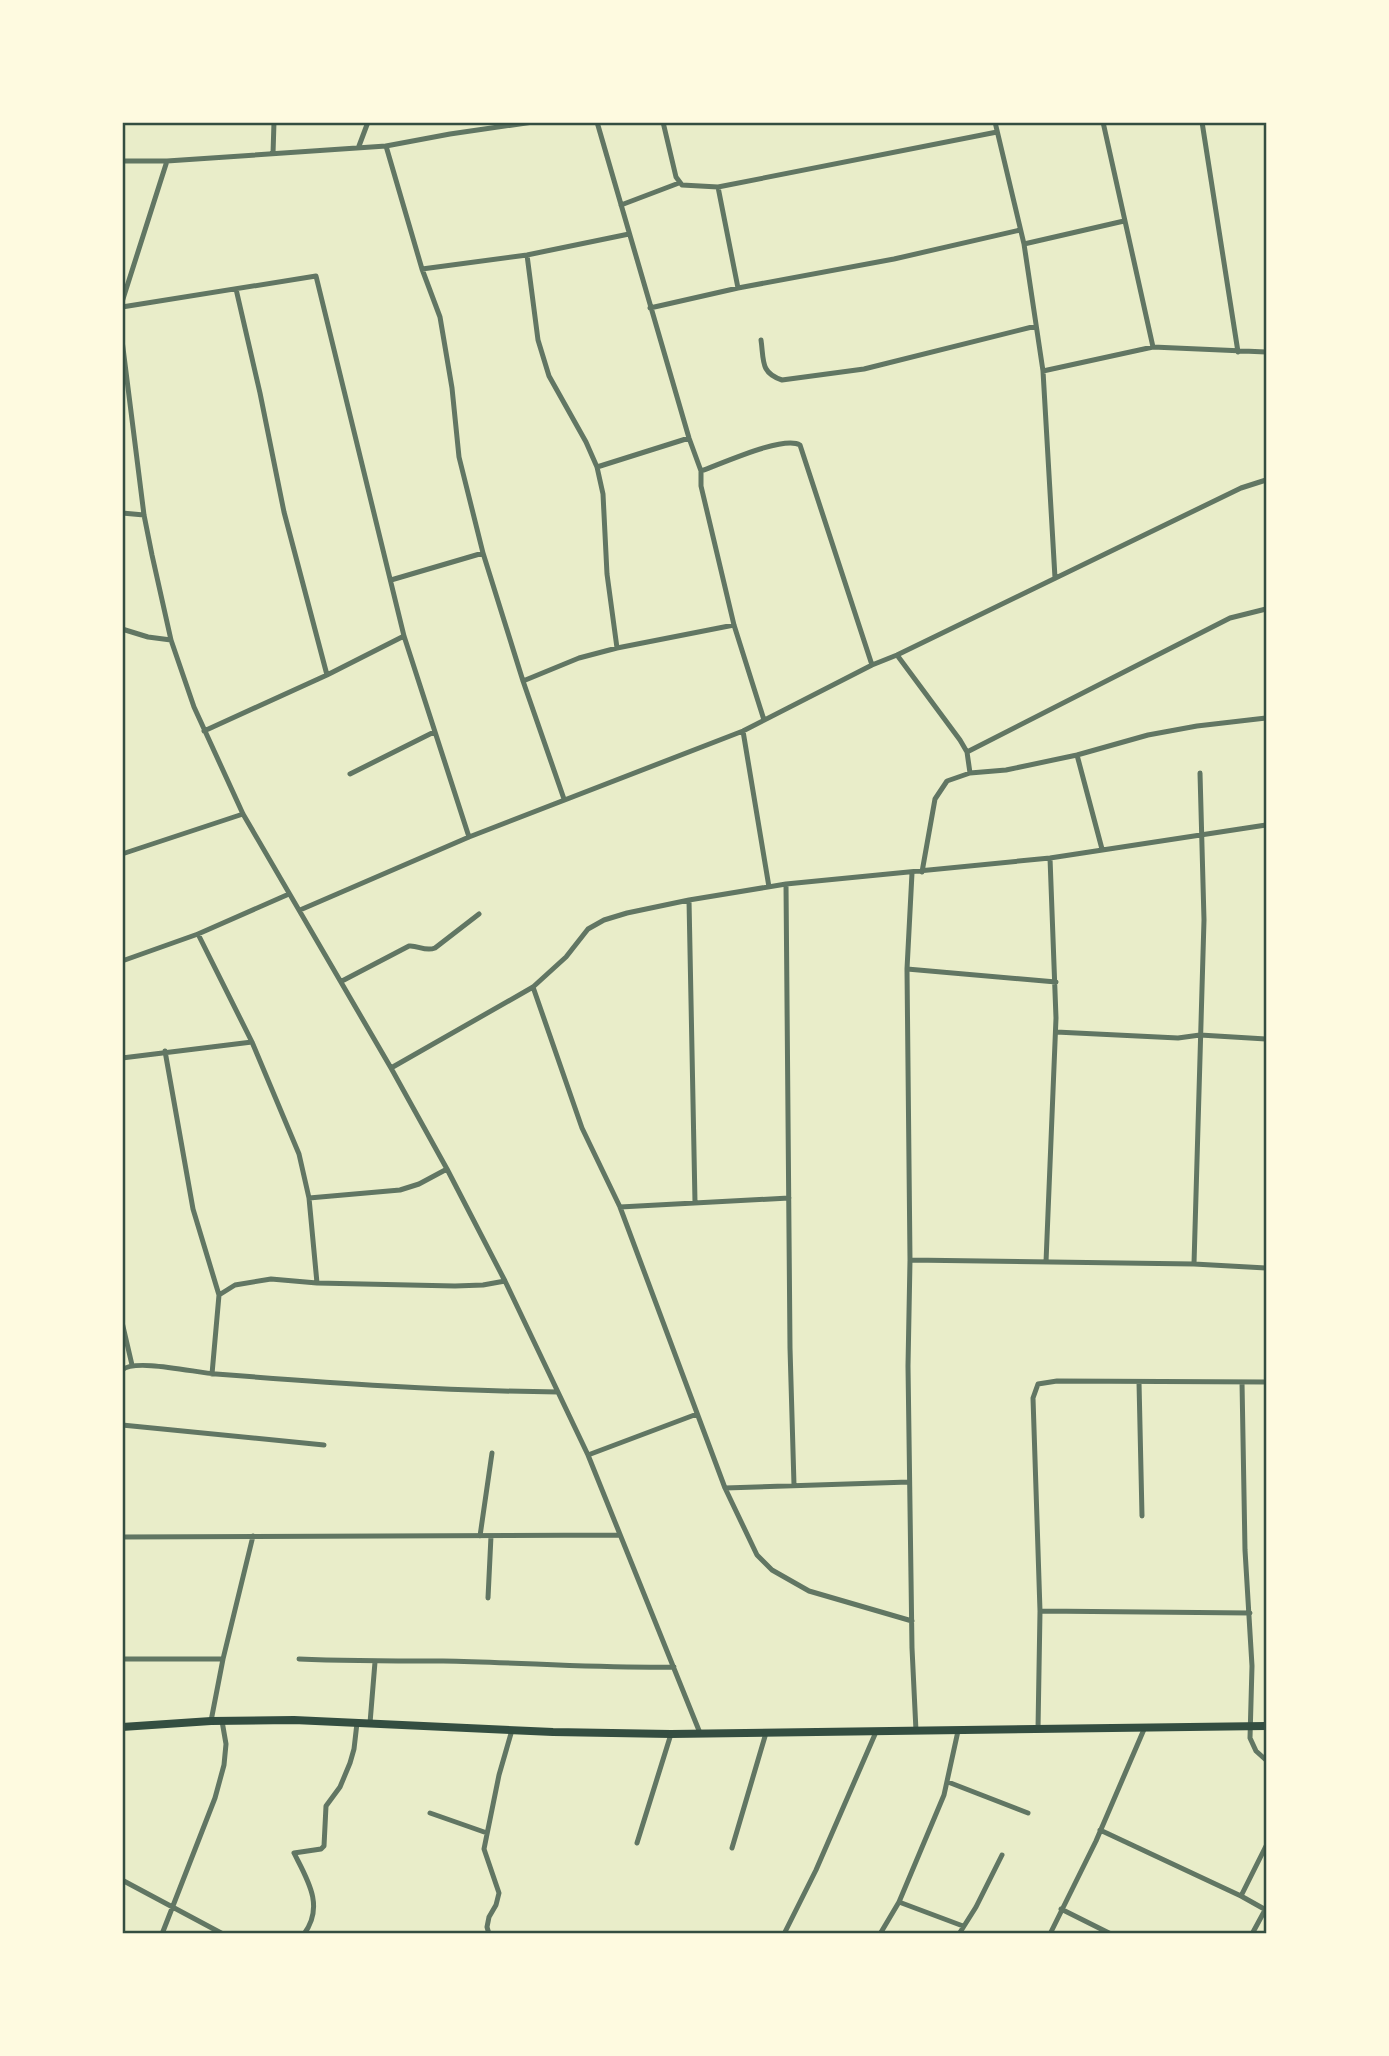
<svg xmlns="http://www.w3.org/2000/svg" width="1389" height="2056" font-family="'Exo 2',sans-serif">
	<rect width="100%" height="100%" fill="#e9edc9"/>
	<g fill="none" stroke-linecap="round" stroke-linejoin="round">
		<path stroke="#617663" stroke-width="5" d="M 597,122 L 689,438 L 701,471 L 701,486 L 734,625 L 764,720
			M 663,122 L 676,177 L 682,185 L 718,187 L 997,132
			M 995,122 L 1024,244 L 1043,371 L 1055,578
			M 1103,122 L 1153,347
			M 1202,122 L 1238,352
			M 359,146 L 368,122
			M 386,146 L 422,269 L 440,317 L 452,388 L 459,457 L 483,553 L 523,681 L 564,799
			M 273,154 L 274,122
			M 122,161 L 167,161 L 386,146 L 450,134 L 533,122
			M 718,187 L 738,288
			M 621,205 L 679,183
			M 1024,244 L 1124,221
			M 527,255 L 538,340 L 549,376 L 586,442 L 597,467 L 603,494 L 607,574 L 617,648
			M 422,269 L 527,255 L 629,234
			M 236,289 L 260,393 L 284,512 L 327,675
			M 122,302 L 167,161
			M 122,307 L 316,276 L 404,636 L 469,837
			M 650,308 L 738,288 L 894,259 L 1020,230
			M 122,340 L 144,515 L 152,555 L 171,640 L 194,707 L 243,814 L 391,1068 L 447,1169 L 505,1281 L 588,1455 L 700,1733
			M 761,340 C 764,360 760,373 782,380 L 864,369 L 1036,326
			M 1043,371 L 1153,347 L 1266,352
			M 597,467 L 689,438
			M 701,471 C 721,464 784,435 800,445 L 872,665
			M 122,513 L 144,515
			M 391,580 L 483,553
			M 122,629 L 148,637 L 171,640
			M 897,655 L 960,740 L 967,752 L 970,773
			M 523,681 L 579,658 L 617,648 L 734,625
			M 204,731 L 327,675 L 404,636
			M 743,731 L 769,887
			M 967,752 L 1230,618 L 1266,609
			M 1077,755 L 1102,849
			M 350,774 L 434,732
			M 122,854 L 243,814
			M 922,872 L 935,799 L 947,781 L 970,773 L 1006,770 L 1077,755 L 1148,735 L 1197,726 L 1266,718
			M 912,873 L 907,969 L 910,1260 L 908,1366 L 912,1648 L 916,1731
			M 786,884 L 790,1348 L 794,1485
			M 689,900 L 695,1202
			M 300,910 L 469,837 L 743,731 L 872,665 L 897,655 L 1241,488 L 1266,480
			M 198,934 L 252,1042 L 299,1154 L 309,1198 L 317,1283
			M 122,961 L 198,934 L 289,894
			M 907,969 L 1056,982
			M 342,981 L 409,946 C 418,945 425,952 435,948 L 479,914
			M 533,987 L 582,1128 L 620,1207 L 725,1488 L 757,1555 L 772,1570 L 809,1591 L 912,1621
			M 1056,1032 L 1178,1038 L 1200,1035 L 1266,1039
			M 165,1051 L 193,1209 L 219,1295 L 212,1374
			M 122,1058 L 252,1042
			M 391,1068 L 533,987 L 566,957 L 588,929 L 604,920 L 627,913 L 689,900 L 786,884 L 1050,858 L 1266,825
			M 309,1198 L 400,1190 L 419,1184 L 447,1169
			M 620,1207 L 789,1198
			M 910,1260 L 1194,1264 L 1266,1268
			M 1046,1262 L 1056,1018 L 1050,858
			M 1194,1264 L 1204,920 L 1200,773
			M 219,1295 L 235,1285 L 271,1279 L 317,1283 L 455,1286 L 483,1285 L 505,1281
			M 122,1322 L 132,1365
			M 122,1370 C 135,1358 197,1373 216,1374 C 330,1383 444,1391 558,1392
			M 1139,1382 L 1142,1516
			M 1242,1382 L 1245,1550 L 1252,1666 L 1250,1738 L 1256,1751 L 1266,1760
			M 122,1425 L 324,1445
			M 588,1455 L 697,1414
			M 725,1488 L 909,1482
			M 480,1536 L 492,1453
			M 122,1537 L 620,1535
			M 488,1598 L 491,1536
			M 1040,1611 L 1250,1613
			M 122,1659 L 223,1659
			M 299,1659 C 347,1661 395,1661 443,1661 C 520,1662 597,1669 674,1667
			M 211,1721 L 223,1659 L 253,1536
			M 370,1723 L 375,1662
			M 1038,1729 L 1040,1611 L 1033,1398 L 1038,1384 L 1057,1381 L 1266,1382
			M 948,1782 L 1028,1813
			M 430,1813 L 487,1833
			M 1100,1830 L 1241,1896 L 1266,1910
			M 637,1843 L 671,1734
			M 732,1848 L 766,1733
			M 122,1880 L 223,1934
			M 1241,1896 L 1266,1846
			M 899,1902 L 963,1926
			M 1061,1909 L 1111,1934
			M 162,1934 L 215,1798 L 224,1765 L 226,1744 L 222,1721
			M 304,1934 C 325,1906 307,1879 294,1853 L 321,1849 L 324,1846 L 326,1806 L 340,1787 L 350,1763 L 354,1749 L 357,1723
			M 489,1934 L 487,1927 L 489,1917 L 496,1905 L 499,1893 L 484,1849 L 499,1775 L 512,1730
			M 784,1934 L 816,1870 L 876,1732
			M 880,1934 L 899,1902 L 944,1795 L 958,1731
			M 959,1934 L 976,1907 L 1002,1855
			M 1050,1934 L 1096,1841 L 1145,1727
			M 1252,1934 L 1265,1910"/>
		<path stroke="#344e41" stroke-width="8" d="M 122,1727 L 211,1721 L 294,1720 L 553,1732 L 671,1734 L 1266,1726"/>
	</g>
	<rect width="1389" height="2056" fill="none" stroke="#fefae0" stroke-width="248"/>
	<rect x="124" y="124" width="1141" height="1808" fill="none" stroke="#344e41" stroke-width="2.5"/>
</svg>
